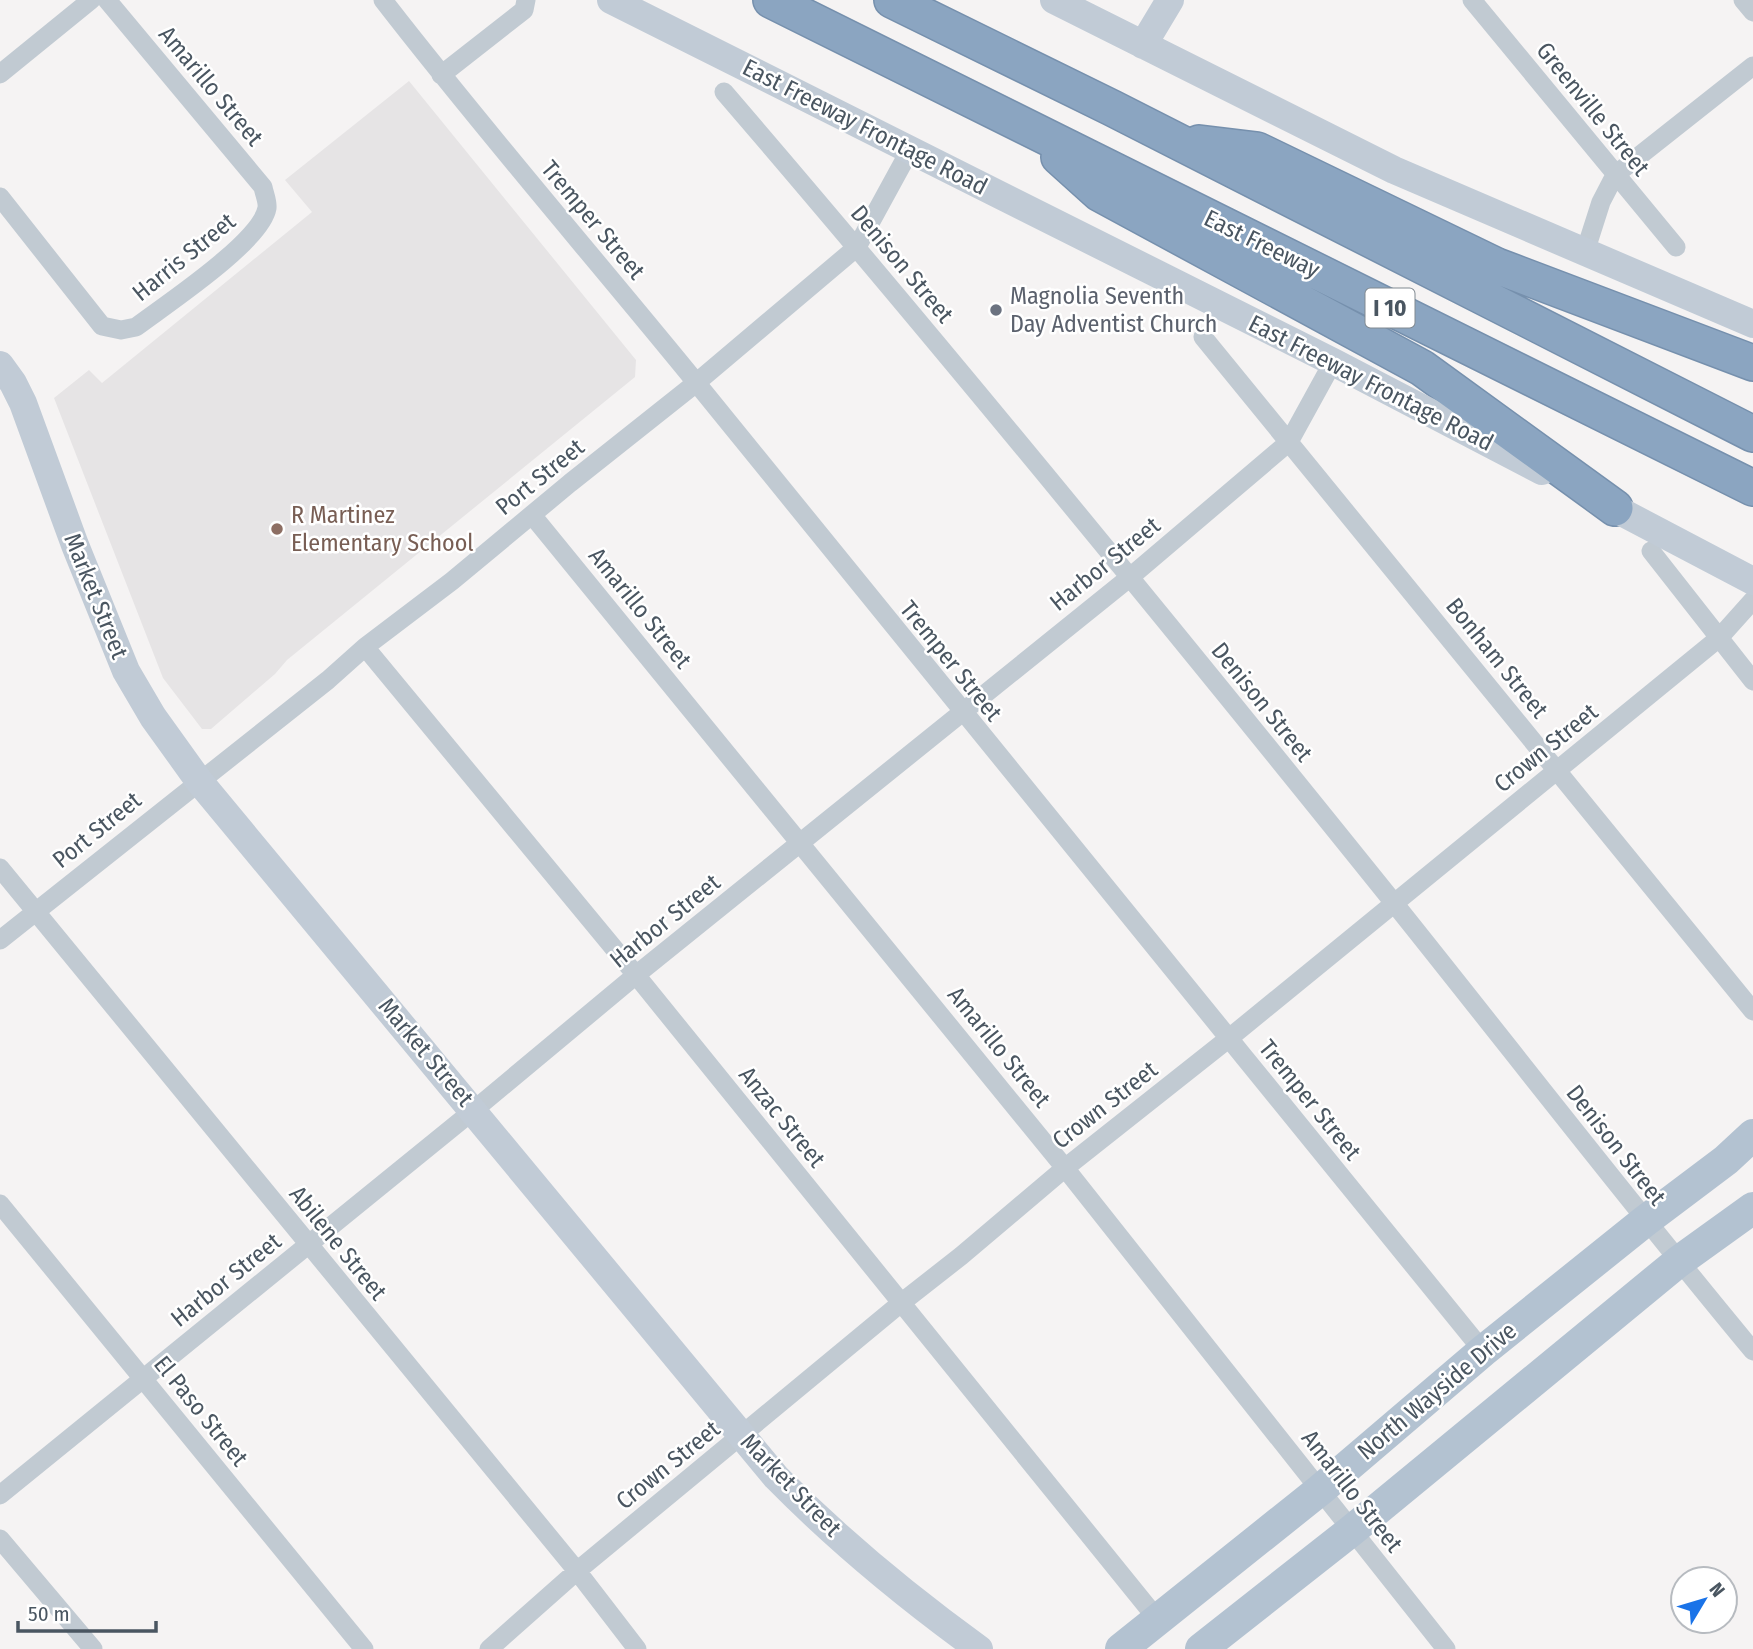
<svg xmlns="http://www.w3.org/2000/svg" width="1753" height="1649" font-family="'Fira Sans Condensed',sans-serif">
	<rect width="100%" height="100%" fill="#f5f3f3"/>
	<path fill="#e6e4e5" d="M 409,81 L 636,360 L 635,377 L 287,660 L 275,674 L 211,729 L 202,729 L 163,678 L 54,398 L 89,370 L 102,383 L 312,212 L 285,180 Z"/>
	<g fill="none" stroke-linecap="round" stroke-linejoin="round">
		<defs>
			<path id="highway" d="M 771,0 L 1753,488
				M 892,0 L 1112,108 L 1753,434
				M 1199,143 L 1257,150 L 1497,266 L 1753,363
				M 1059,157 L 1099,193 L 1422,368 L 1615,508"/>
		</defs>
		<use href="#highway" stroke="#7690ad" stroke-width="38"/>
		<path stroke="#c1cad2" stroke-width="19" d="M 383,0 C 485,132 594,257 699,386 C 959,708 1222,1029 1483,1351
			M 1472,0 L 1676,247
			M 1743,0 L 1753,12
			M 0,74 L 91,0
			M 441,75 L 524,10 L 526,0
			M 724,92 C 951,356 1172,627 1390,898 C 1511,1049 1629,1202 1753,1351
			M 0,197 L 102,326 L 121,330 L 136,327 C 165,305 261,242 267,208 C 268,202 264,193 263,187 L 107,0
			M 1585,252 L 1601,202 L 1615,175 L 1753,66
			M 1203,337 L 1753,1011
			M 532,515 L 1065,1168 L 1446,1649
			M 1651,551 L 1753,681
			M 365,647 L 636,975 L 1158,1620
			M 0,868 L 577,1571 L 637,1649
			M 0,940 L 328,680 L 365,647 L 452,581 L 570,483 L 696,383 L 857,247 L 910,150
			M 0,1204 L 364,1649
			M 0,1495 L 474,1110 L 636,975 L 1129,578 L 1289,442 L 1333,362
			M 0,1539 L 93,1649
			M 489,1649 L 577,1571 L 901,1303 L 961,1256 L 1065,1168 L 1228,1039 L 1719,638 L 1753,600"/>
		<path stroke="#c1cbd6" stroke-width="28" d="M 611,0 L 1333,362 L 1542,471
			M 1054,0 L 1394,170 L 1753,324
			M 1143,45 L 1170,0
			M 0,365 L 13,383 L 23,403 L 75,545 L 126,671 L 153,717 L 199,781 L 776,1477 C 838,1540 907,1597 979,1649
			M 1597,499 L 1753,581"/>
		<path stroke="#b3c2d1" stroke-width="32" d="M 1121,1649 L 1320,1490 L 1483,1351 L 1645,1221 L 1726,1160 L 1753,1135
			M 1201,1649 L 1351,1531 L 1678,1262 L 1753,1208"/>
		<use href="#highway" stroke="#8ba5c1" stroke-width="35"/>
	</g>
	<circle fill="#6b7280" stroke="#fff" stroke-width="2.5" cx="996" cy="310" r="7"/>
	<circle fill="#8d6e63" stroke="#fff" stroke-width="2.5" cx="277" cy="529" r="7"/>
	<g text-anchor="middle" stroke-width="5" stroke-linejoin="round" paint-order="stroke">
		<rect fill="#fff" stroke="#808990" stroke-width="2" x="1365.5" y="288.5" width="49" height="39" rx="5"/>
		<g font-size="23" font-weight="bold" fill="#4a5661">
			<text x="1390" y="316">I 10</text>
		</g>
		<g font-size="24" fill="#4a5661" stroke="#fff">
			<text transform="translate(211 86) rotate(50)" y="8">Amarillo Street</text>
			<text transform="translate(1593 109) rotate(51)" y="8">Greenville Street</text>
			<text transform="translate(865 127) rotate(27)" y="8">East Freeway Frontage Road</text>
			<text transform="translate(593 220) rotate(50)" y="8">Tremper Street</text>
			<text transform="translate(1262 244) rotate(26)" y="8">East Freeway</text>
			<text transform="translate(184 257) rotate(-39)" y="8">Harris Street</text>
			<text transform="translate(902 264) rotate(50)" y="8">Denison Street</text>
			<text transform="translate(1371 383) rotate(27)" y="8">East Freeway Frontage Road</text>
			<text transform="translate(540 477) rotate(-39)" y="8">Port Street</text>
			<text transform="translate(1105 564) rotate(-39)" y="8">Harbor Street</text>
			<text transform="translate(96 596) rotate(68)" y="8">Market Street</text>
			<text transform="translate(640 608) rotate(51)" y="8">Amarillo Street</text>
			<text transform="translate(1497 658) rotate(51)" y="8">Bonham Street</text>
			<text transform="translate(951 661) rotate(51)" y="8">Tremper Street</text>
			<text transform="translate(1262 702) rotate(51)" y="8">Denison Street</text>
			<text transform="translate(1546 748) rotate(-39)" y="8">Crown Street</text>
			<text transform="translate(97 830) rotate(-39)" y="8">Port Street</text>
			<text transform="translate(665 921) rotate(-39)" y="8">Harbor Street</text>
			<text transform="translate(999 1047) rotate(51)" y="8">Amarillo Street</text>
			<text transform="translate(426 1052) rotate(50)" y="8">Market Street</text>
			<text transform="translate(1310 1100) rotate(51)" y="8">Tremper Street</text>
			<text transform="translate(1105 1105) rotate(-38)" y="8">Crown Street</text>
			<text transform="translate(782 1117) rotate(51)" y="8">Anzac Street</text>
			<text transform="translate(1616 1145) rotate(52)" y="8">Denison Street</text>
			<text transform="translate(338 1243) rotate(51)" y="8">Abilene Street</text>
			<text transform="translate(226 1280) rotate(-39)" y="8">Harbor Street</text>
			<text transform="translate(1437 1391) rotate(-40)" y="8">North Wayside Drive</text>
			<text transform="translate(201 1411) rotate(51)" y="8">El Paso Street</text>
			<text transform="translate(668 1465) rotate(-39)" y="8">Crown Street</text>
			<text transform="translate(791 1485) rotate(46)" y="8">Market Street</text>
			<text transform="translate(1352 1491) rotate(52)" y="8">Amarillo Street</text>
		</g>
		<g font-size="24" fill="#5b616d" stroke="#fff" text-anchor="start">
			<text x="1010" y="304">Magnolia Seventh<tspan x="1010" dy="28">Day Adventist Church</tspan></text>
		</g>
		<g font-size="24" fill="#785e54" stroke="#fff" text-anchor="start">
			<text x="291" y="523">R Martinez<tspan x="291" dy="28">Elementary School</tspan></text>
		</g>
	</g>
	<g transform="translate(1704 1600) rotate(52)"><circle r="33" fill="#ffffff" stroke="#b7bbc0" stroke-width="2"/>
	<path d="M0-5L12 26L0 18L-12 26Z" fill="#1a73e8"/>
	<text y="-10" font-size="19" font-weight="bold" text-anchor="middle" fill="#4a5661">N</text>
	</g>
	<path d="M18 1621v10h138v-10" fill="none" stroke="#4a5661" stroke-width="3.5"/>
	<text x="28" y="1621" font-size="21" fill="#4a5661" stroke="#ffffff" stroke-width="5" paint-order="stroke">50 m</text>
</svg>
